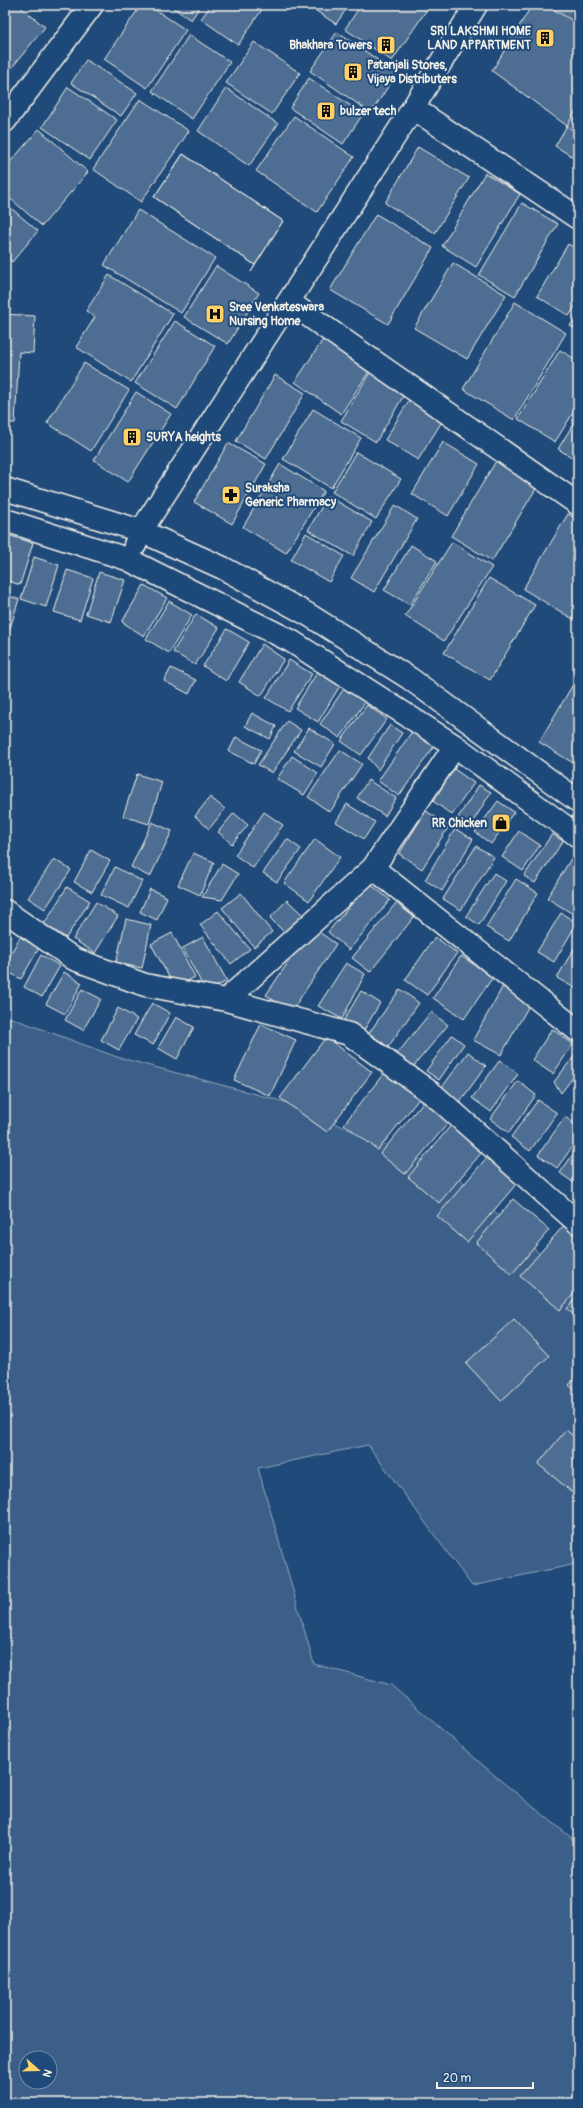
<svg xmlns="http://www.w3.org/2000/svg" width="583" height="2108" font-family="Pangolin,sans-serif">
	<rect width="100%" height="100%" fill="#1f4a7a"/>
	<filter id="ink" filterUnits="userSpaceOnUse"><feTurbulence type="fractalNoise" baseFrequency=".025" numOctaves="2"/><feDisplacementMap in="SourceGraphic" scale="8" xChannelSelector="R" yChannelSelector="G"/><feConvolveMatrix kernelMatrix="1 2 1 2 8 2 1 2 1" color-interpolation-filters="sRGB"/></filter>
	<g filter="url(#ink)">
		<path fill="#3a5f88" stroke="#97a8b8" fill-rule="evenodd" d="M 5,1010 L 9,1017 L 117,1057 L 285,1102 L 456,1175 L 578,1290 L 578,1568 L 576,1564 L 472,1586 L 368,1445 L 258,1468 L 314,1664 L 391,1685 L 500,1780 L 578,1843 L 578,2103 L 5,2103 ZM 26,2058 L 50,2058 L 50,2082 L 26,2082 Z"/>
		<path fill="#4d6e92" stroke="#f4f1e8" d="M 5,5 L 18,5 L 45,27 L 5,76 Z
			M 60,5 L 81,5 L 75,15 Z
			M 141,5 L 148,5 L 186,30 L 147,88 L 104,59 Z
			M 169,5 L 201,5 L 191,20 Z
			M 211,5 L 265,5 L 238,45 L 201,19 Z
			M 307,5 L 349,5 L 336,24 Z
			M 361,5 L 430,5 L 392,61 L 345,29 Z
			M 532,5 L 578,5 L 578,125 L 574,131 L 492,71 Z
			M 546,5 L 578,5 L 578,24 Z
			M 337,32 L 397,73 L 371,113 L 310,71 Z
			M 189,35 L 230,62 L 192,119 L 152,91 Z
			M 254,42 L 300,73 L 272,114 L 226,83 Z
			M 86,60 L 137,93 L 121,116 L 71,83 Z
			M 309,78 L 363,114 L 343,144 L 290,108 Z
			M 68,87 L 117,120 L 90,160 L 42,127 Z
			M 226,88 L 278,124 L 249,166 L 198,131 Z
			M 140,99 L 189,131 L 141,202 L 93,169 Z
			M 578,107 L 578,160 L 555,146 Z
			M 294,116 L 354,157 L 317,212 L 256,171 Z
			M 39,129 L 88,172 L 42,226 L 5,194 L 5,168 Z
			M 418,147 L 469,178 L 435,233 L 385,203 Z
			M 183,154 L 283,221 L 255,265 L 154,197 Z
			M 183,154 L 283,221 L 251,272 L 255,265 L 154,197 Z
			M 485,173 L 520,194 L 476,267 L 442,246 Z
			M 5,203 L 38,231 L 12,262 L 5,256 Z
			M 522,203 L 558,224 L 515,296 L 479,275 Z
			M 138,210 L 215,258 L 181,313 L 104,265 Z
			M 376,214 L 433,248 L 388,324 L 330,290 Z
			M 568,244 L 578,250 L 578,302 L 569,316 L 537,296 Z
			M 453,263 L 506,295 L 467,359 L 414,328 Z
			M 216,266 L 259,293 L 228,344 L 184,317 Z
			M 109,275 L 173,314 L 131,382 L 76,347 L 95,317 L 86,311 Z
			M 515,302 L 566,333 L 514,420 L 463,389 Z
			M 578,313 L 578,330 L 570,326 Z
			M 5,314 L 35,316 L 33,353 L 19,352 L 15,423 L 5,423 Z
			M 175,321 L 215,346 L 177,409 L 135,383 Z
			M 326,335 L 372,367 L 341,414 L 295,382 Z
			M 560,350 L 578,361 L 578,405 L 555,442 L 518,419 Z
			M 84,363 L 129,390 L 91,451 L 47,423 Z
			M 372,369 L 407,390 L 376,442 L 341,421 Z
			M 275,375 L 305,393 L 266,459 L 236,441 Z
			M 136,392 L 171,414 L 128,482 L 94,460 Z
			M 412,395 L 446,415 L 418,460 L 385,440 Z
			M 313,409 L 361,438 L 331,488 L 283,459 Z
			M 578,416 L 578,461 L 558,449 Z
			M 443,442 L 479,464 L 448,516 L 412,494 Z
			M 228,443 L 266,464 L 232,524 L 194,502 Z
			M 356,452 L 401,479 L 376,519 L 332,492 Z
			M 499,456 L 540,482 L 492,561 L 451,536 Z
			M 280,464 L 324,491 L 286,553 L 243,527 Z
			M 328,496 L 372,522 L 353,556 L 308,530 Z
			M 395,505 L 417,519 L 374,592 L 351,578 Z
			M 568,514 L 578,520 L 578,622 L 523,589 Z
			M 306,533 L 344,556 L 329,582 L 291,560 Z
			M 8,535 L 33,543 L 20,585 L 5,580 L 5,544 Z
			M 452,542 L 492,567 L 444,641 L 405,616 Z
			M 411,545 L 437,561 L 410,605 L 384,590 Z
			M 34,557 L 59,565 L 46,607 L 21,599 Z
			M 67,570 L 93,578 L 80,620 L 54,612 Z
			M 99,572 L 125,580 L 111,622 L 86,614 Z
			M 489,578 L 535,605 L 490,680 L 444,653 Z
			M 144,585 L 167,598 L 144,636 L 122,622 Z
			M 5,595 L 19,599 L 6,641 L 5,641 Z
			M 169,601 L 192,615 L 169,653 L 146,639 Z
			M 196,614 L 219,628 L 195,665 L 173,652 Z
			M 227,629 L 249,642 L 226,681 L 203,666 Z
			M 262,644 L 284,659 L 261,696 L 239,682 Z
			M 289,660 L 312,674 L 288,711 L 266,698 Z
			M 171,668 L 196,680 L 189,694 L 164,681 Z
			M 318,671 L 341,684 L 318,722 L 295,708 Z
			M 578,676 L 578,766 L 539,742 Z
			M 345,687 L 366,701 L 340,738 L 320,724 Z
			M 367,705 L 387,719 L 361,755 L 341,741 Z
			M 252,713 L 276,726 L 270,739 L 245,726 Z
			M 287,721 L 301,730 L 272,773 L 258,765 Z
			M 390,725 L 402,733 L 378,770 L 368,758 Z
			M 309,728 L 335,744 L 321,767 L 294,751 Z
			M 413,730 L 435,745 L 399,796 L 378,781 Z
			M 236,737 L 261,750 L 254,764 L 229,751 Z
			M 340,750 L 362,764 L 330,812 L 308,797 Z
			M 292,756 L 318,773 L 304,795 L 277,779 Z
			M 454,769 L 474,783 L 452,815 L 433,801 Z
			M 137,774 L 162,782 L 149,824 L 123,816 Z
			M 368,780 L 396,798 L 385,816 L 357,798 Z
			M 479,785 L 491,792 L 468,830 L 455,822 Z
			M 210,797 L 225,809 L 209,829 L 195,816 Z
			M 498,801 L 514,812 L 491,844 L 475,832 Z
			M 347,804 L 375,822 L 364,839 L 336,822 Z
			M 426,811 L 449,826 L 422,869 L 399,854 Z
			M 264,812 L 283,825 L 253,868 L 235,855 Z
			M 234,813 L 248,825 L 232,844 L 218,832 Z
			M 152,822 L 172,831 L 150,877 L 131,867 Z
			M 455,829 L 473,839 L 442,891 L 425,880 Z
			M 519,831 L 540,845 L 523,871 L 502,857 Z
			M 552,834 L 563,841 L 535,883 L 524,876 Z
			M 287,839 L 301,849 L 277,882 L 263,873 Z
			M 315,839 L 340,857 L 309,901 L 284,883 Z
			M 476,846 L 494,857 L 461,910 L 443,899 Z
			M 91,850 L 110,861 L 92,892 L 74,882 Z
			M 193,853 L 214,862 L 200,895 L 178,885 Z
			M 572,857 L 578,861 L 578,905 L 573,914 L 547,898 Z
			M 54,859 L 71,870 L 45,909 L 28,898 Z
			M 222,864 L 238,874 L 222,900 L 202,897 Z
			M 115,867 L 142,881 L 129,908 L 101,895 Z
			M 494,873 L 506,881 L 479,925 L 466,916 Z
			M 516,879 L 538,893 L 509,941 L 486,927 Z
			M 369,883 L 390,900 L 349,950 L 328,932 Z
			M 67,887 L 90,901 L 66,938 L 44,924 Z
			M 150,889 L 167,897 L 157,920 L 140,912 Z
			M 241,893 L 272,932 L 254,947 L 222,908 Z
			M 287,900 L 303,915 L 285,933 L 270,918 Z
			M 96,902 L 118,916 L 95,953 L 73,939 Z
			M 396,903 L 414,917 L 370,972 L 352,958 Z
			M 218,911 L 250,949 L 231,964 L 200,925 Z
			M 561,913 L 577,923 L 554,962 L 537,952 Z
			M 126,919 L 151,925 L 142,968 L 116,963 Z
			M 312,927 L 336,944 L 291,1012 L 266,995 Z
			M 172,933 L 195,977 L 175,988 L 151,944 Z
			M 20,937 L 39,948 L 21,979 L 5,970 L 5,964 Z
			M 203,937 L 227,981 L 206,992 L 183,948 Z
			M 435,937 L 457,953 L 427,995 L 405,980 Z
			M 578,941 L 578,990 L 557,978 Z
			M 41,955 L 60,966 L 42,997 L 24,987 Z
			M 461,956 L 493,977 L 464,1019 L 433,998 Z
			M 346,963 L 365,974 L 342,1019 L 318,1006 Z
			M 64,972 L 82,983 L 65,1014 L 46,1004 Z
			M 503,986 L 531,1002 L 501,1055 L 473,1040 Z
			M 82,989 L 101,999 L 83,1030 L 65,1020 Z
			M 400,989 L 419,1003 L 388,1047 L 369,1033 Z
			M 361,991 L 380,1003 L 360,1037 L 341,1025 Z
			M 152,1003 L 170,1013 L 153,1045 L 134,1035 Z
			M 118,1008 L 137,1019 L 119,1050 L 101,1040 Z
			M 431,1012 L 448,1025 L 413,1067 L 397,1054 Z
			M 176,1017 L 194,1027 L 177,1059 L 158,1048 Z
			M 261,1024 L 296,1040 L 270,1096 L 234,1080 Z
			M 552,1029 L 573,1044 L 553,1074 L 532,1060 Z
			M 452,1035 L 464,1044 L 439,1080 L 426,1071 Z
			M 326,1037 L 372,1072 L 327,1132 L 280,1098 Z
			M 578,1051 L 578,1071 L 561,1093 L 554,1082 Z
			M 468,1052 L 486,1066 L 459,1103 L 440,1090 Z
			M 500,1060 L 518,1074 L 491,1112 L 472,1098 Z
			M 388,1068 L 422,1095 L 378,1150 L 344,1124 Z
			M 518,1081 L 536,1095 L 509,1133 L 490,1119 Z
			M 538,1100 L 557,1113 L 530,1151 L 511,1137 Z
			M 424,1101 L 449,1122 L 405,1174 L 380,1154 Z
			M 565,1117 L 578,1126 L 578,1139 L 557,1168 L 538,1155 Z
			M 452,1124 L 483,1151 L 439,1203 L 408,1177 Z
			M 578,1147 L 578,1186 L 560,1173 Z
			M 488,1156 L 518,1182 L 467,1242 L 437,1216 Z
			M 513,1199 L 549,1230 L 512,1274 L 476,1243 Z
			M 565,1224 L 578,1235 L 578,1289 L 560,1310 L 520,1276 Z
			M 578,1295 L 578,1318 L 567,1309 Z
			M 514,1319 L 549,1356 L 501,1401 L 466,1363 Z
			M 578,1374 L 578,1393 L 569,1385 Z
			M 566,1430 L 578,1440 L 578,1497 L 538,1464 Z"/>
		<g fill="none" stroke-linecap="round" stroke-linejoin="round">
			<defs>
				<path id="minor" d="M 413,108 L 578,218
					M 5,121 L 92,5
					M 289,302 L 578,504
					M 5,489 L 141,531 L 223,568 L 309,615 L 409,678 L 578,801
					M 5,520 L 127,559 L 291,641 L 455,746 L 578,836
					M 135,545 L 141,531 L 413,108 L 476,5
					M 373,868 L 578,1031
					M 5,911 L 74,959 L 145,985 L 226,1000 L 349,1034 L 434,1095 L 578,1223
					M 226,1000 L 373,868 L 455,746"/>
			</defs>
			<use href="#minor" stroke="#f4f1e8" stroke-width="25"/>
			<use href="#minor" stroke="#1f4a7a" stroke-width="22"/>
		</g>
	</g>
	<defs>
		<symbol id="building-square" viewBox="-11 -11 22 22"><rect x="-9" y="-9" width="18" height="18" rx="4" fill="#ffd166" stroke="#1f4a7a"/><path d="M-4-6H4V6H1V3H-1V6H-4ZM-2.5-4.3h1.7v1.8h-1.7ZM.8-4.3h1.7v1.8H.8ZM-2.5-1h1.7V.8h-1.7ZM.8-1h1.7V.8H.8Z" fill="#111"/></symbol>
		<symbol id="hospital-square" viewBox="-11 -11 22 22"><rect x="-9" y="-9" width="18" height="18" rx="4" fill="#ffd166" stroke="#1f4a7a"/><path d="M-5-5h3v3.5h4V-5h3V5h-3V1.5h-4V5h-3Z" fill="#111"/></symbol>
		<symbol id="pharmacy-square" viewBox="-11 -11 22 22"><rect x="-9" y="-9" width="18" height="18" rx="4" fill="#ffd166" stroke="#1f4a7a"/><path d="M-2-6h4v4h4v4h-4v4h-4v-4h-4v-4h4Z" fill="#111"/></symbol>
		<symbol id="shop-square" viewBox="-11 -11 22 22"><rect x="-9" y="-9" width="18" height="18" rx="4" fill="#ffd166" stroke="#1f4a7a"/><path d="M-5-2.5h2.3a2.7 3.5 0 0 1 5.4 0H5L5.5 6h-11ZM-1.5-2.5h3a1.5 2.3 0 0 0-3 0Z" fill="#111"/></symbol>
	</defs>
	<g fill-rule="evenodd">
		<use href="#building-square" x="534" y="27" width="22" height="22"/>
		<use href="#building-square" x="375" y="34" width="22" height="22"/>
		<use href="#building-square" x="342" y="61" width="22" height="22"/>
		<use href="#building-square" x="315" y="100" width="22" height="22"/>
		<use href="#hospital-square" x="204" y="303" width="22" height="22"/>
		<use href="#building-square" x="121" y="426" width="22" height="22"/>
		<use href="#pharmacy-square" x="220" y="484" width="22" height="22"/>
		<use href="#shop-square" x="490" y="812" width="22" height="22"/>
	</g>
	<g text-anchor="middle" stroke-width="4" stroke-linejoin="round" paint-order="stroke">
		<g font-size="12" font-weight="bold" fill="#f4f1e8" stroke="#1f4a7a" text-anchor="start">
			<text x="531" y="35" text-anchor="end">SRI LAKSHMI HOME<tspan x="531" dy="14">LAND APPARTMENT</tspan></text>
			<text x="372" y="49" text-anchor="end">Bhakhara Towers</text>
			<text x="367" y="69">Patanjali Stores,<tspan x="367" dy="14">Vijaya Distributers</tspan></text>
			<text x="340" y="115">bulzer tech</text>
			<text x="229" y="311">Sree Venkateswara<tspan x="229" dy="14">Nursing Home</tspan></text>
			<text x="146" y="441">SURYA heights</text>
			<text x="245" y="492">Suraksha<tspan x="245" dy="14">Generic Pharmacy</tspan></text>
			<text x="487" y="827" text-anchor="end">RR Chicken</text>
		</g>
	</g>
	<rect width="583" height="2108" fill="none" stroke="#1f4a7a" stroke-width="20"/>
	<rect x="10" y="10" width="563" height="2088" fill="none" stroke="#f4f1e8" stroke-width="1.5" filter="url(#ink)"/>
	<g transform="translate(38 2070) rotate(110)"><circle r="19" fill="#1f4a7a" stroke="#748da6"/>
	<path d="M0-3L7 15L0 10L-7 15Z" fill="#ffd166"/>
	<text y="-6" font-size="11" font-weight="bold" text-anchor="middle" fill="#f4f1e8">N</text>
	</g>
	<path d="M437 2082v6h96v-6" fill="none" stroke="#f4f1e8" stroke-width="2"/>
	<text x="443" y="2082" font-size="12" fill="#f4f1e8" stroke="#1f4a7a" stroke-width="3" paint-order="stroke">20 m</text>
</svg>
